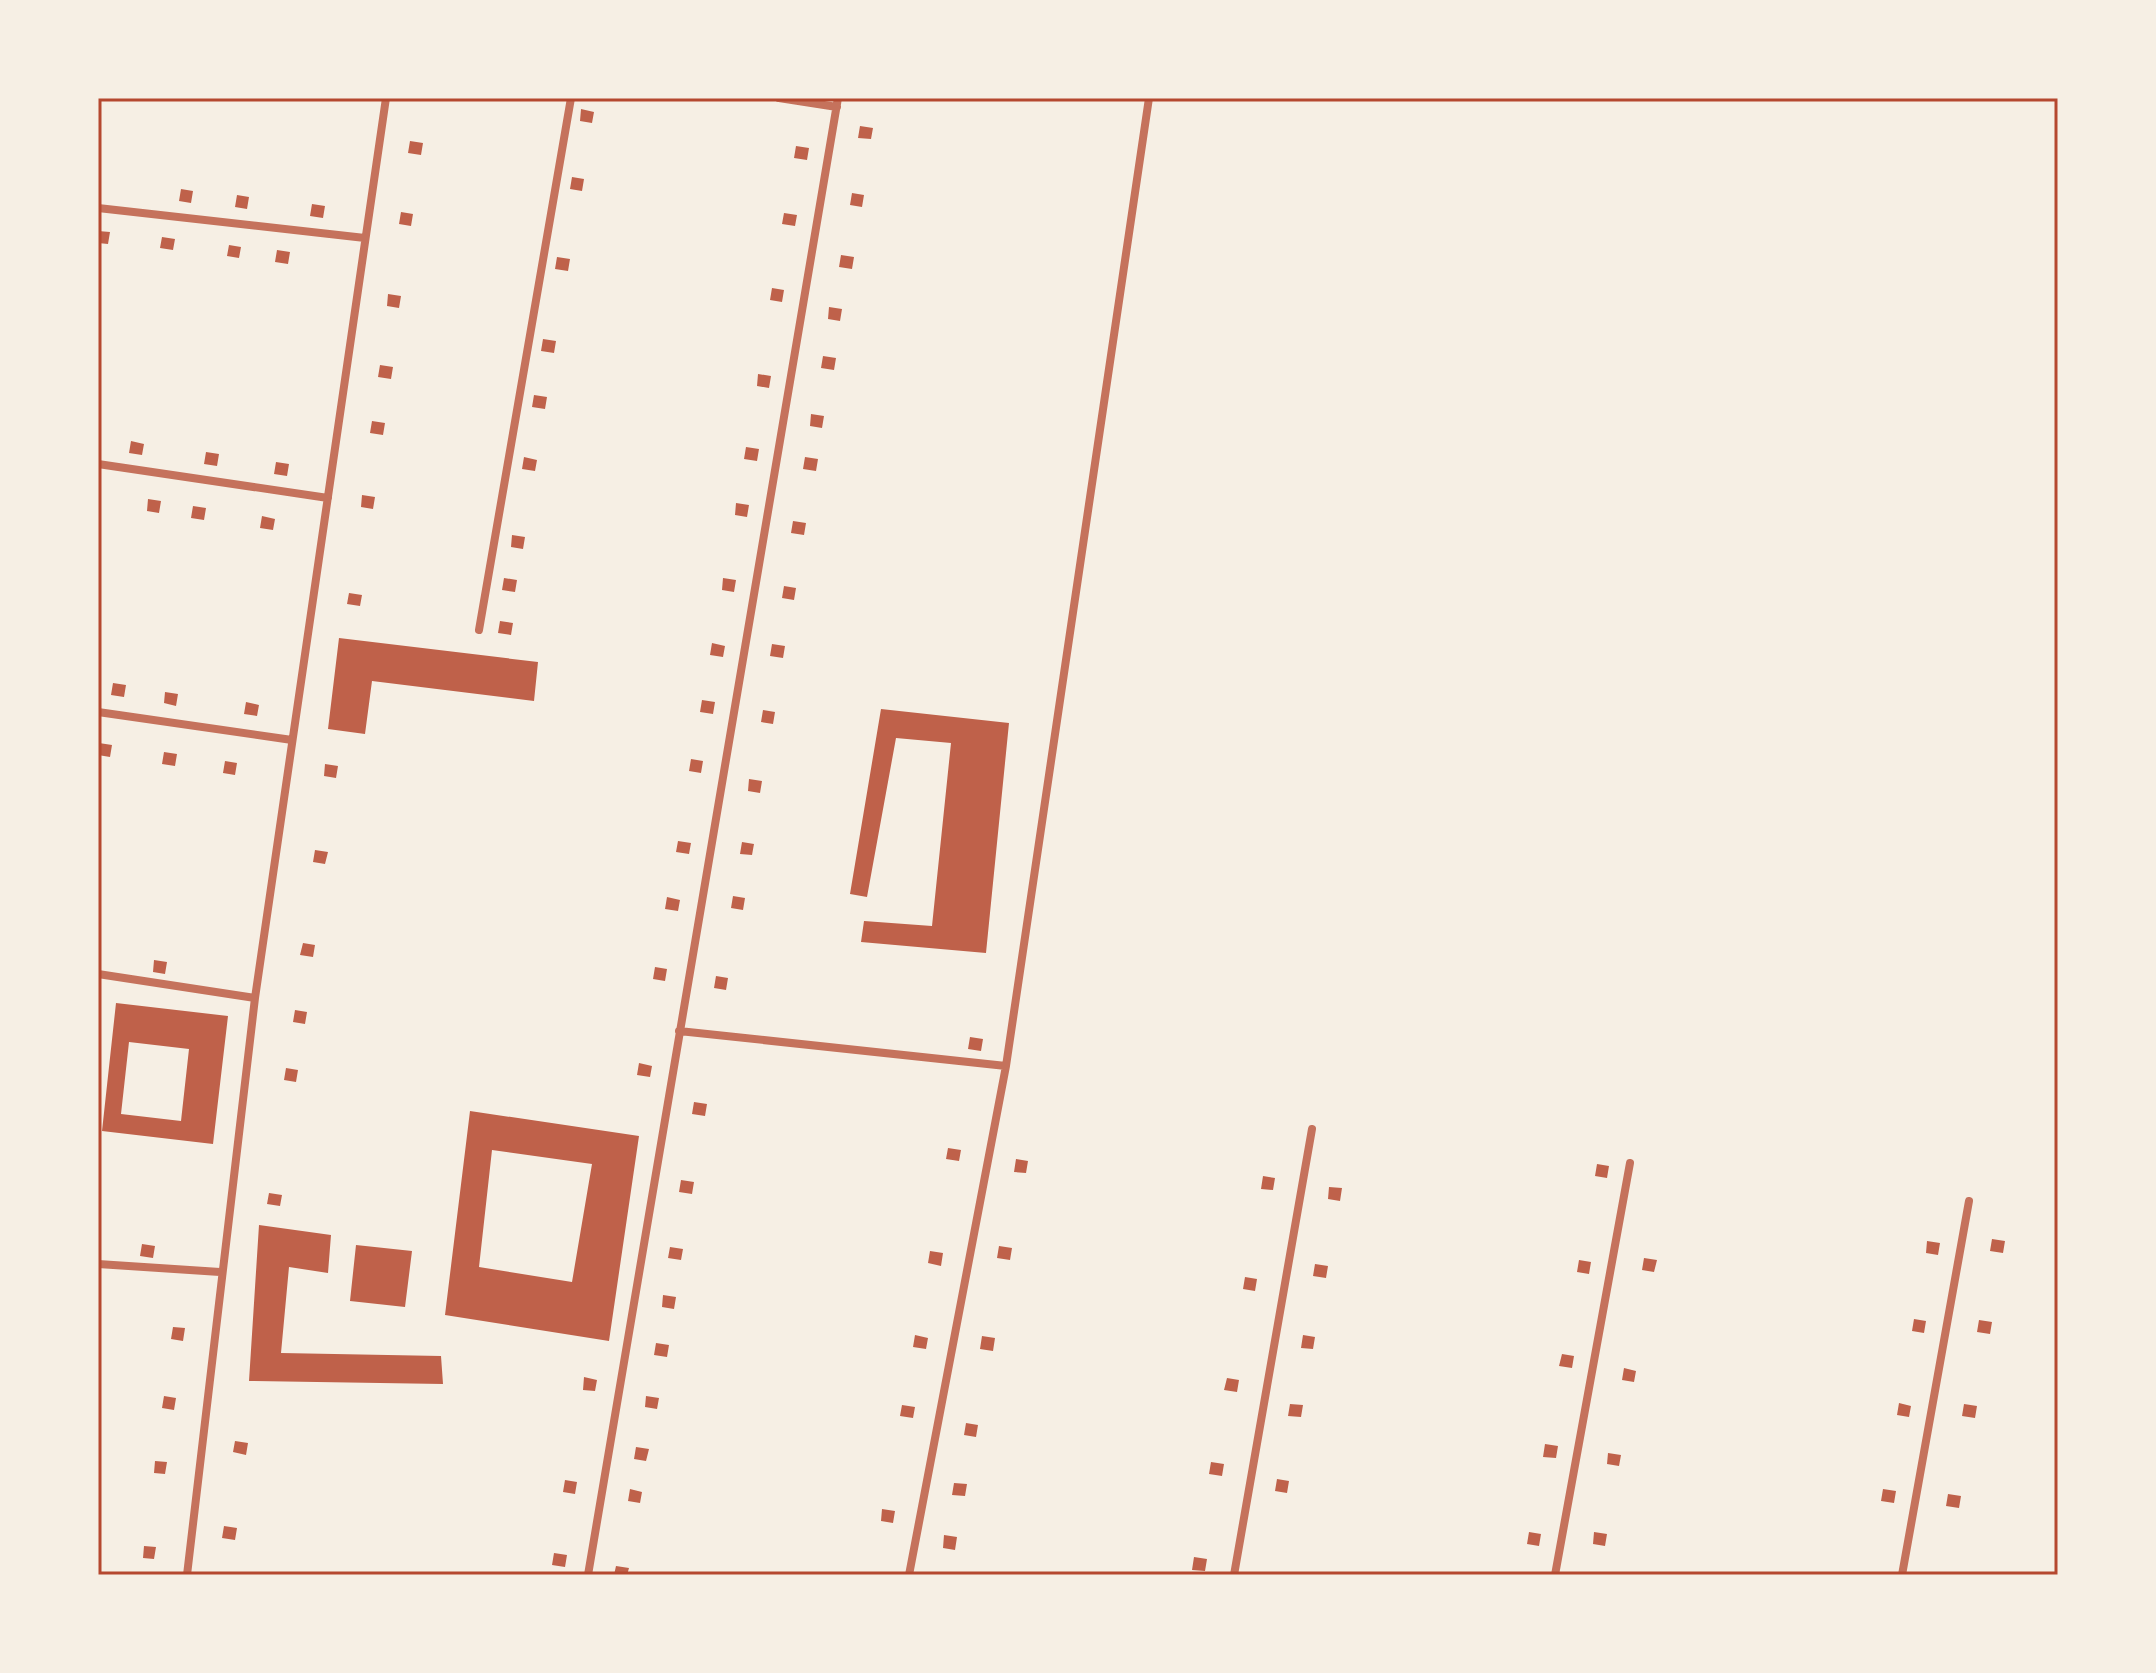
<svg xmlns="http://www.w3.org/2000/svg" width="2156" height="1673" font-family="'Space Grotesk',sans-serif">
	<rect width="100%" height="100%" fill="#f6efe4"/>
	<path fill="#bf614a" fill-rule="evenodd" d="M 581,109 L 594,112 L 592,123 L 580,121 Z
		M 860,126 L 873,128 L 871,139 L 858,138 Z
		M 410,141 L 423,143 L 421,155 L 408,153 Z
		M 796,146 L 809,148 L 807,160 L 794,158 Z
		M 572,177 L 584,179 L 582,191 L 570,189 Z
		M 181,189 L 193,191 L 191,203 L 179,201 Z
		M 852,193 L 864,195 L 862,207 L 850,205 Z
		M 237,195 L 249,197 L 247,209 L 235,207 Z
		M 312,204 L 325,206 L 323,218 L 310,216 Z
		M 401,212 L 413,214 L 411,226 L 399,224 Z
		M 784,213 L 797,215 L 795,226 L 782,224 Z
		M 98,231 L 110,232 L 108,244 L 98,243 Z
		M 162,237 L 175,239 L 173,250 L 160,248 Z
		M 229,245 L 241,247 L 239,258 L 227,256 Z
		M 277,250 L 290,252 L 288,264 L 275,262 Z
		M 841,255 L 854,257 L 852,269 L 839,267 Z
		M 557,257 L 570,259 L 568,271 L 555,269 Z
		M 772,288 L 784,290 L 782,302 L 770,300 Z
		M 388,294 L 401,296 L 399,308 L 387,306 Z
		M 829,307 L 842,309 L 840,321 L 828,319 Z
		M 543,339 L 556,341 L 554,353 L 541,351 Z
		M 823,356 L 836,358 L 834,370 L 821,368 Z
		M 380,365 L 393,367 L 391,379 L 378,377 Z
		M 758,374 L 771,376 L 769,388 L 757,386 Z
		M 534,395 L 547,397 L 545,409 L 532,407 Z
		M 811,414 L 824,416 L 822,428 L 810,426 Z
		M 372,421 L 385,423 L 383,435 L 370,433 Z
		M 131,441 L 144,444 L 142,455 L 129,453 Z
		M 746,447 L 759,449 L 757,461 L 744,459 Z
		M 206,452 L 219,454 L 217,466 L 204,464 Z
		M 524,457 L 537,460 L 535,471 L 522,469 Z
		M 805,457 L 818,459 L 816,471 L 803,469 Z
		M 276,462 L 289,464 L 287,476 L 274,474 Z
		M 362,495 L 375,497 L 373,509 L 361,507 Z
		M 148,499 L 161,501 L 159,513 L 147,511 Z
		M 736,503 L 749,505 L 747,517 L 735,515 Z
		M 193,506 L 206,508 L 204,520 L 191,518 Z
		M 262,516 L 275,519 L 273,530 L 260,528 Z
		M 793,521 L 806,523 L 804,535 L 791,533 Z
		M 512,535 L 525,537 L 523,549 L 511,547 Z
		M 504,578 L 517,580 L 515,592 L 502,590 Z
		M 723,578 L 736,580 L 734,592 L 722,590 Z
		M 784,586 L 796,588 L 794,600 L 782,598 Z
		M 349,593 L 362,595 L 360,606 L 347,604 Z
		M 500,621 L 513,623 L 511,635 L 498,633 Z
		M 339,638 L 538,662 L 534,701 L 372,681 L 365,734 L 328,729 Z
		M 712,643 L 725,646 L 723,657 L 710,655 Z
		M 772,644 L 785,646 L 783,658 L 770,656 Z
		M 113,683 L 126,685 L 124,697 L 111,695 Z
		M 165,692 L 178,694 L 176,706 L 164,703 Z
		M 702,700 L 715,702 L 713,714 L 700,712 Z
		M 246,702 L 259,705 L 257,716 L 244,714 Z
		M 881,709 L 1009,723 L 986,953 L 861,942 L 864,921 L 932,926 L 951,743 L 896,738 L 867,897 L 850,894 Z
		M 763,710 L 775,712 L 773,724 L 761,722 Z
		M 99,743 L 112,745 L 110,757 L 98,755 Z
		M 164,752 L 177,754 L 175,766 L 162,764 Z
		M 691,759 L 703,761 L 701,773 L 689,771 Z
		M 225,761 L 237,763 L 235,775 L 223,773 Z
		M 325,764 L 338,766 L 336,778 L 324,776 Z
		M 749,779 L 762,781 L 760,793 L 748,791 Z
		M 678,841 L 691,843 L 689,854 L 676,852 Z
		M 742,842 L 754,844 L 752,855 L 740,854 Z
		M 315,850 L 328,852 L 325,864 L 313,862 Z
		M 733,896 L 745,898 L 743,910 L 731,908 Z
		M 667,897 L 680,900 L 678,911 L 665,909 Z
		M 303,943 L 315,945 L 313,957 L 300,955 Z
		M 154,960 L 167,962 L 165,974 L 153,972 Z
		M 655,967 L 667,969 L 665,981 L 653,979 Z
		M 716,976 L 728,978 L 726,990 L 714,988 Z
		M 116,1003 L 228,1016 L 213,1144 L 102,1131 ZM 129,1042 L 189,1049 L 181,1121 L 121,1114 Z
		M 295,1010 L 307,1012 L 305,1024 L 293,1022 Z
		M 970,1037 L 983,1039 L 981,1051 L 968,1049 Z
		M 639,1063 L 652,1066 L 650,1077 L 637,1075 Z
		M 286,1068 L 298,1070 L 296,1082 L 284,1080 Z
		M 694,1102 L 707,1104 L 705,1116 L 692,1114 Z
		M 470,1111 L 639,1136 L 609,1341 L 445,1315 ZM 492,1150 L 592,1164 L 572,1282 L 479,1267 Z
		M 948,1148 L 961,1150 L 959,1161 L 946,1159 Z
		M 1016,1159 L 1028,1161 L 1026,1173 L 1014,1172 Z
		M 1597,1164 L 1609,1166 L 1607,1178 L 1595,1176 Z
		M 1263,1176 L 1275,1178 L 1273,1190 L 1261,1189 Z
		M 681,1180 L 694,1182 L 692,1194 L 679,1192 Z
		M 1329,1187 L 1342,1188 L 1340,1201 L 1328,1199 Z
		M 269,1193 L 282,1195 L 280,1206 L 267,1204 Z
		M 259,1225 L 331,1235 L 328,1273 L 289,1267 L 281,1353 L 441,1356 L 443,1384 L 249,1381 Z
		M 1992,1239 L 2005,1241 L 2003,1253 L 1990,1251 Z
		M 1927,1241 L 1940,1243 L 1938,1255 L 1926,1253 Z
		M 142,1244 L 155,1246 L 153,1258 L 140,1256 Z
		M 356,1245 L 412,1251 L 405,1307 L 350,1301 Z
		M 999,1246 L 1012,1248 L 1010,1260 L 997,1258 Z
		M 670,1247 L 683,1249 L 681,1260 L 668,1258 Z
		M 930,1251 L 943,1253 L 941,1266 L 928,1263 Z
		M 1644,1258 L 1657,1260 L 1654,1272 L 1642,1270 Z
		M 1579,1260 L 1591,1262 L 1589,1274 L 1577,1272 Z
		M 1315,1264 L 1328,1266 L 1326,1278 L 1313,1276 Z
		M 1245,1277 L 1257,1279 L 1255,1291 L 1243,1289 Z
		M 663,1295 L 676,1297 L 674,1309 L 662,1307 Z
		M 1914,1319 L 1926,1321 L 1924,1333 L 1912,1331 Z
		M 1979,1320 L 1992,1322 L 1990,1334 L 1977,1332 Z
		M 173,1327 L 185,1328 L 183,1341 L 171,1339 Z
		M 915,1335 L 928,1338 L 926,1349 L 913,1347 Z
		M 1303,1335 L 1315,1337 L 1313,1349 L 1301,1348 Z
		M 982,1336 L 995,1338 L 993,1351 L 980,1349 Z
		M 656,1343 L 669,1345 L 667,1357 L 654,1355 Z
		M 1562,1354 L 1574,1356 L 1572,1368 L 1559,1366 Z
		M 1624,1368 L 1636,1371 L 1634,1382 L 1622,1380 Z
		M 584,1377 L 597,1380 L 595,1391 L 583,1390 Z
		M 1227,1378 L 1239,1380 L 1237,1392 L 1224,1390 Z
		M 164,1396 L 176,1398 L 174,1410 L 162,1408 Z
		M 646,1396 L 659,1398 L 657,1409 L 645,1407 Z
		M 1899,1403 L 1911,1406 L 1909,1417 L 1897,1415 Z
		M 1290,1404 L 1303,1405 L 1301,1417 L 1288,1416 Z
		M 1964,1404 L 1977,1406 L 1975,1418 L 1962,1416 Z
		M 902,1405 L 915,1407 L 913,1418 L 900,1416 Z
		M 966,1423 L 978,1425 L 976,1437 L 964,1435 Z
		M 235,1441 L 248,1443 L 246,1455 L 233,1452 Z
		M 1545,1444 L 1558,1446 L 1556,1458 L 1543,1457 Z
		M 636,1447 L 649,1449 L 646,1461 L 634,1459 Z
		M 1608,1453 L 1621,1455 L 1619,1466 L 1607,1464 Z
		M 155,1461 L 167,1462 L 165,1474 L 154,1473 Z
		M 1211,1462 L 1224,1464 L 1222,1476 L 1209,1474 Z
		M 1277,1479 L 1289,1481 L 1287,1493 L 1275,1491 Z
		M 565,1480 L 577,1482 L 575,1494 L 563,1492 Z
		M 954,1483 L 967,1484 L 965,1496 L 952,1495 Z
		M 630,1489 L 642,1492 L 640,1503 L 628,1501 Z
		M 1883,1489 L 1896,1491 L 1894,1503 L 1881,1501 Z
		M 1948,1494 L 1961,1496 L 1959,1508 L 1946,1506 Z
		M 882,1509 L 895,1511 L 893,1523 L 881,1521 Z
		M 224,1526 L 237,1528 L 235,1540 L 222,1538 Z
		M 1529,1532 L 1541,1534 L 1539,1546 L 1527,1544 Z
		M 1594,1532 L 1607,1534 L 1605,1546 L 1593,1544 Z
		M 944,1535 L 957,1537 L 955,1550 L 943,1548 Z
		M 144,1546 L 156,1547 L 154,1559 L 143,1558 Z
		M 554,1553 L 567,1555 L 565,1567 L 552,1565 Z
		M 1194,1557 L 1207,1559 L 1205,1571 L 1192,1570 Z
		M 616,1566 L 629,1568 L 627,1575 L 614,1575 Z"/>
	<g fill="none" stroke-linecap="round" stroke-linejoin="round">
		<path stroke="#c5725c" stroke-width="8" d="M 779,98 L 837,107
			M 98,208 L 365,238
			M 98,464 L 328,498
			M 479,630 L 571,98
			M 98,712 L 292,740
			M 98,974 L 255,998
			M 679,1031 L 1006,1066
			M 98,1264 L 220,1272
			M 187,1575 L 255,998 L 386,98
			M 588,1575 L 838,98
			M 909,1575 L 1006,1066 L 1149,98
			M 1234,1575 L 1312,1129
			M 1555,1575 L 1630,1163
			M 1902,1575 L 1969,1201"/>
	</g>
	<rect width="2156" height="1673" fill="none" stroke="#f6efe4" stroke-width="200"/>
	<rect x="100" y="100" width="1956" height="1473" fill="none" stroke="#b5482f" stroke-width="3"/>
</svg>
